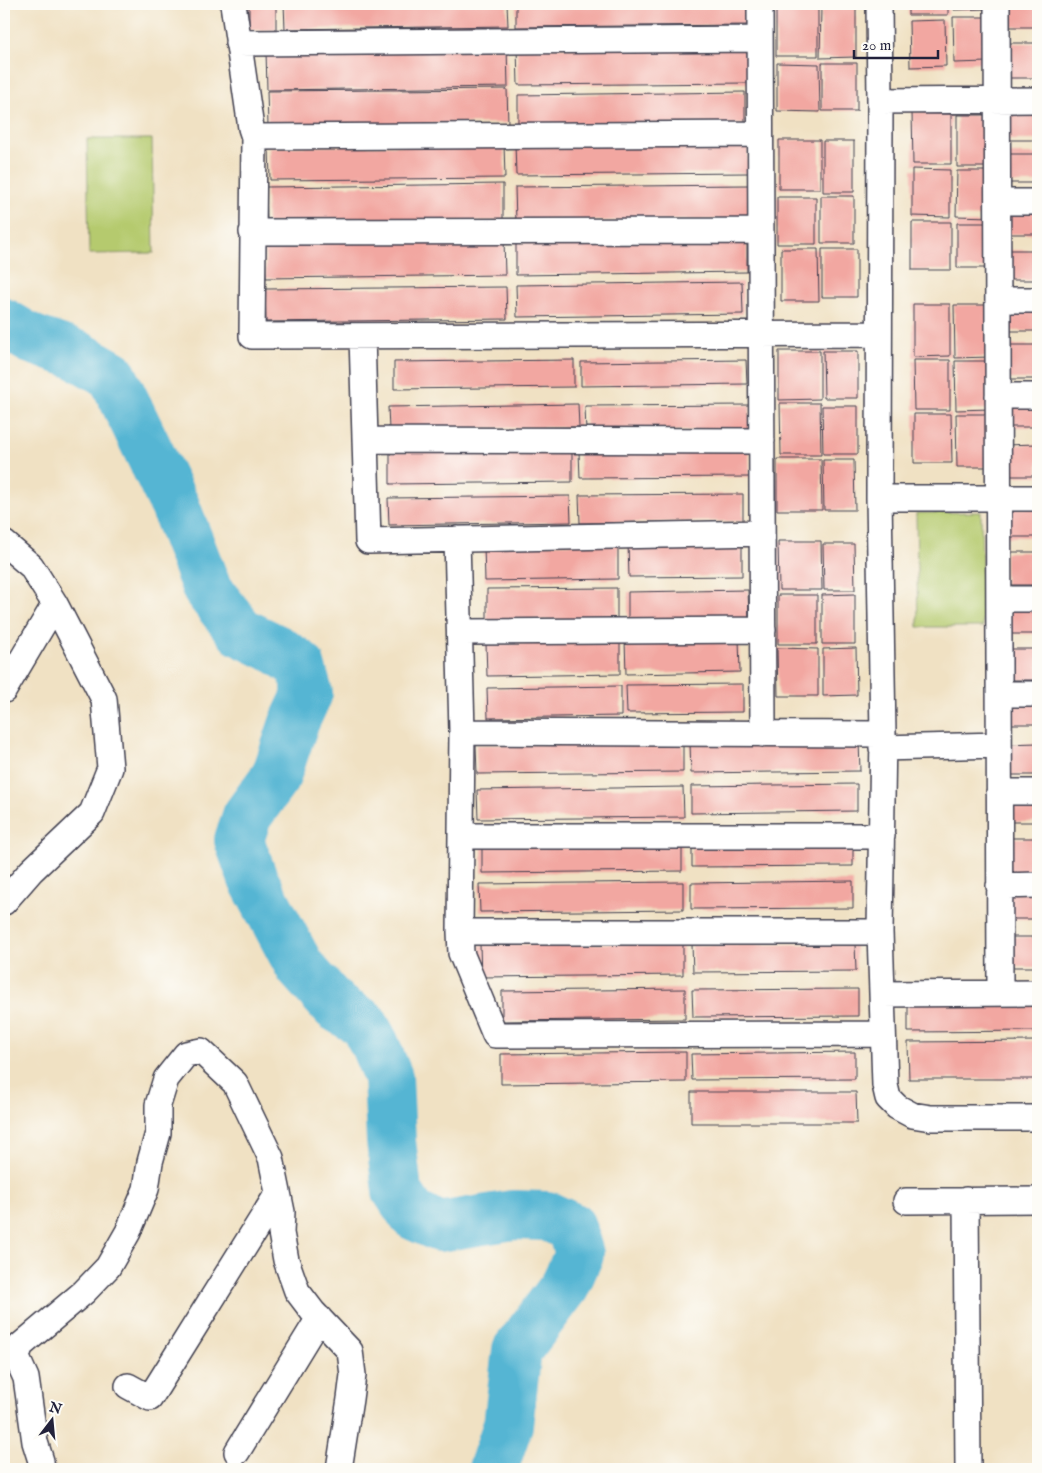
<svg xmlns="http://www.w3.org/2000/svg" width="1042" height="1473" font-family="'IM FELL English',serif">
	<rect width="100%" height="100%" fill="#fdfcf7"/>
	<filter id="ink" filterUnits="userSpaceOnUse"><feTurbulence type="fractalNoise" baseFrequency=".02" numOctaves="2"/><feDisplacementMap in="SourceGraphic" scale="10" xChannelSelector="R" yChannelSelector="G"/><feConvolveMatrix kernelMatrix="1 2 1 2 8 2 1 2 1" color-interpolation-filters="sRGB"/></filter>
	<filter id="wash" filterUnits="userSpaceOnUse"><feTurbulence type="fractalNoise" baseFrequency=".0096" numOctaves="4" result="noise"/><feDisplacementMap in="SourceGraphic" scale="20" xChannelSelector="R" yChannelSelector="G"/><feGaussianBlur stdDeviation="1.12" result="paint"/><feColorMatrix in="noise" values="0 0 0 0 0 0 0 0 0 0 0 0 0 0 0 0 0 1.4 0 .05"/><feComposite in="paint" operator="in"/></filter>
	<g filter="url(#wash)">
		<rect width="100%" height="100%" fill="#f0e1c3"/>
		<path fill="#b5ca6e" stroke="#6c7654" d="M 87,139 L 152,139 L 154,253 L 89,254 Z
			M 981,512 L 983,627 L 918,627 L 916,513 Z"/>
		<g fill="none" stroke-linecap="round" stroke-linejoin="round">
			<path stroke="#55b5d3" stroke-width="50" d="M 4,323 L 31,339 L 77,355 L 112,375 L 175,506 L 207,589 L 241,632 L 278,650 L 300,665 L 308,693 L 294,723 L 276,776 L 247,816 L 239,840 L 253,879 L 300,967 L 336,1007 L 363,1023 L 374,1043 L 388,1077 L 391,1141 L 397,1191 L 413,1215 L 439,1227 L 513,1215 L 547,1216 L 571,1227 L 579,1254 L 565,1286 L 517,1350 L 508,1425 L 493,1469"/>
		</g>
		<g id="blocks">
			<path fill="#f2a7a1" d="M 249,4 L 276,4 L 276,30 L 249,30 Z
				M 284,4 L 507,4 L 508,26 L 285,29 Z
				M 516,4 L 752,4 L 752,25 L 516,27 Z
				M 908,4 L 948,4 L 948,15 L 908,15 Z
				M 954,4 L 988,4 L 988,9 L 954,10 Z
				M 1002,4 L 1038,4 L 1038,27 L 1002,27 Z
				M 776,7 L 818,7 L 818,56 L 776,56 Z
				M 821,7 L 856,7 L 856,57 L 820,58 Z
				M 953,17 L 987,17 L 988,62 L 954,63 Z
				M 945,20 L 946,66 L 910,67 L 909,21 Z
				M 1001,43 L 1038,43 L 1038,78 L 1002,78 Z
				M 747,46 L 748,83 L 518,85 L 517,48 Z
				M 507,48 L 508,87 L 267,90 L 266,51 Z
				M 777,63 L 819,64 L 820,112 L 777,111 Z
				M 822,63 L 857,63 L 857,111 L 822,111 Z
				M 507,89 L 508,123 L 268,126 L 267,91 Z
				M 745,92 L 745,124 L 518,126 L 518,95 Z
				M 999,107 L 1038,107 L 1038,140 L 999,140 Z
				M 912,112 L 951,112 L 951,164 L 913,164 Z
				M 957,115 L 990,115 L 990,167 L 957,167 Z
				M 748,140 L 748,173 L 516,175 L 515,143 Z
				M 779,140 L 820,140 L 820,189 L 779,189 Z
				M 823,141 L 854,141 L 854,192 L 823,192 Z
				M 504,144 L 505,178 L 270,180 L 269,147 Z
				M 1001,154 L 1038,154 L 1038,183 L 1001,183 Z
				M 912,169 L 950,170 L 950,217 L 912,216 Z
				M 957,171 L 990,171 L 990,217 L 956,216 Z
				M 503,184 L 503,221 L 267,223 L 266,187 Z
				M 749,185 L 749,219 L 516,222 L 515,187 Z
				M 821,196 L 854,196 L 854,243 L 821,243 Z
				M 777,197 L 816,197 L 816,244 L 777,244 Z
				M 1003,206 L 1038,206 L 1038,234 L 1003,234 Z
				M 912,222 L 951,222 L 951,270 L 912,270 Z
				M 957,223 L 989,223 L 989,268 L 957,268 Z
				M 504,239 L 505,275 L 266,278 L 265,242 Z
				M 747,239 L 747,272 L 516,275 L 516,242 Z
				M 781,249 L 818,249 L 819,301 L 781,301 Z
				M 822,249 L 857,249 L 857,297 L 822,297 Z
				M 1001,250 L 1038,250 L 1038,280 L 1001,280 Z
				M 742,282 L 743,314 L 517,317 L 516,285 Z
				M 506,287 L 507,319 L 266,322 L 265,289 Z
				M 1002,302 L 1038,302 L 1038,331 L 1002,331 Z
				M 913,304 L 950,304 L 950,356 L 913,357 Z
				M 954,305 L 989,305 L 990,357 L 955,358 Z
				M 1004,345 L 1038,345 L 1038,379 L 1004,379 Z
				M 779,351 L 820,351 L 820,399 L 779,400 Z
				M 823,351 L 858,351 L 858,398 L 824,398 Z
				M 574,360 L 574,387 L 394,389 L 394,362 Z
				M 746,360 L 747,384 L 581,386 L 581,362 Z
				M 913,360 L 950,360 L 950,410 L 914,410 Z
				M 955,361 L 990,361 L 990,409 L 956,410 Z
				M 1007,400 L 1038,400 L 1038,427 L 1007,427 Z
				M 780,403 L 820,403 L 821,455 L 781,455 Z
				M 578,404 L 579,427 L 389,429 L 388,407 Z
				M 750,405 L 750,430 L 586,432 L 585,406 Z
				M 822,406 L 858,406 L 858,454 L 823,454 Z
				M 914,414 L 951,414 L 952,463 L 914,463 Z
				M 956,414 L 988,414 L 988,467 L 957,467 Z
				M 1038,444 L 1038,476 L 1004,476 L 1004,445 Z
				M 572,450 L 572,482 L 390,484 L 390,452 Z
				M 749,450 L 750,477 L 580,478 L 579,452 Z
				M 777,459 L 821,459 L 822,510 L 777,510 Z
				M 823,460 L 854,460 L 855,510 L 824,510 Z
				M 743,494 L 743,521 L 580,523 L 579,495 Z
				M 570,496 L 571,522 L 389,525 L 388,498 Z
				M 1002,508 L 1038,508 L 1038,537 L 1002,537 Z
				M 778,541 L 821,541 L 822,590 L 779,590 Z
				M 742,542 L 742,576 L 629,577 L 628,543 Z
				M 618,543 L 618,579 L 485,581 L 484,545 Z
				M 823,544 L 854,544 L 855,590 L 824,590 Z
				M 1005,552 L 1038,552 L 1038,585 L 1005,585 Z
				M 617,588 L 617,619 L 487,621 L 487,589 Z
				M 748,590 L 749,620 L 628,621 L 628,592 Z
				M 855,594 L 855,644 L 822,644 L 822,595 Z
				M 778,595 L 817,595 L 817,644 L 778,644 Z
				M 1005,604 L 1038,604 L 1038,634 L 1005,634 Z
				M 739,639 L 740,672 L 626,674 L 625,640 Z
				M 620,642 L 620,674 L 487,676 L 486,644 Z
				M 777,648 L 818,649 L 818,696 L 778,696 Z
				M 856,648 L 857,695 L 823,696 L 823,649 Z
				M 1003,649 L 1038,649 L 1038,680 L 1004,680 Z
				M 743,684 L 743,712 L 627,713 L 626,685 Z
				M 621,686 L 621,716 L 488,718 L 487,688 Z
				M 1004,699 L 1038,699 L 1038,724 L 1004,724 Z
				M 859,741 L 860,771 L 691,773 L 690,743 Z
				M 683,743 L 683,772 L 477,774 L 476,745 Z
				M 1038,743 L 1038,775 L 1006,775 L 1005,744 Z
				M 857,784 L 857,811 L 691,813 L 691,786 Z
				M 683,787 L 684,817 L 478,819 L 477,790 Z
				M 1004,797 L 1038,797 L 1038,822 L 1004,822 Z
				M 1004,838 L 1038,838 L 1038,876 L 1004,876 Z
				M 682,840 L 682,871 L 482,873 L 482,842 Z
				M 853,840 L 853,866 L 692,867 L 692,842 Z
				M 853,881 L 853,908 L 691,909 L 691,883 Z
				M 683,882 L 683,910 L 480,912 L 479,884 Z
				M 1038,889 L 1038,919 L 1009,919 L 1009,890 Z
				M 1007,937 L 1038,937 L 1038,967 L 1007,967 Z
				M 683,943 L 683,975 L 481,977 L 480,945 Z
				M 855,944 L 856,971 L 693,972 L 692,945 Z
				M 685,989 L 685,1019 L 502,1021 L 502,991 Z
				M 858,989 L 858,1016 L 693,1017 L 692,990 Z
				M 908,1000 L 1038,1000 L 1038,1031 L 908,1032 Z
				M 1038,1041 L 1038,1079 L 909,1079 L 908,1042 Z
				M 686,1052 L 686,1082 L 501,1084 L 501,1054 Z
				M 855,1052 L 855,1079 L 692,1080 L 691,1054 Z
				M 691,1092 L 856,1092 L 857,1123 L 691,1123 Z"/>
		</g>
	</g>
	<g filter="url(#ink)">
		<use href="#blocks" fill-opacity="0" stroke="#413f4f" stroke-width="1"/>
		<g fill="none" stroke-linecap="round" stroke-linejoin="round">
			<defs>
				<path id="minor" d="M 233,4 L 251,128 L 254,137 L 252,336 L 879,334
					M 760,4 L 763,734
					M 879,4 L 880,101 L 879,498 L 883,734 L 880,932 L 885,1085 L 888,1098 L 897,1107 L 912,1115 L 931,1118 L 1038,1118
					M 997,4 L 1000,993
					M 238,43 L 760,39
					M 880,101 L 1038,100
					M 254,137 L 760,134
					M 998,202 L 1038,202
					M 252,232 L 761,231
					M 998,300 L 1038,300
					M 362,336 L 368,541 L 762,533
					M 998,396 L 1038,396
					M 365,440 L 762,441
					M 879,498 L 1038,498
					M 457,539 L 462,732 L 460,932 L 461,953 L 495,1035 L 883,1034
					M 4,543 L 31,566 L 55,604 L 104,699 L 110,768 L 92,813 L 31,871 L 4,902
					M 999,599 L 1038,599
					M 460,632 L 763,630
					M 4,690 L 55,604
					M 999,694 L 1038,694
					M 462,732 L 883,734
					M 882,748 L 999,745
					M 999,792 L 1038,792
					M 461,836 L 882,836
					M 999,886 L 1038,885
					M 460,932 L 880,932
					M 882,994 L 1038,993
					M 966,1200 L 968,1469
					M 906,1201 L 1038,1200
					M 128,1386 L 150,1398 L 278,1193
					M 237,1452 L 319,1318
					M 42,1469 L 41,1461 L 35,1442 L 26,1378 L 17,1358 L 20,1346 L 84,1292 L 108,1267 L 128,1232 L 146,1189 L 150,1162 L 158,1133 L 158,1105 L 166,1079 L 186,1054 L 201,1051 L 235,1083 L 271,1158 L 282,1212 L 281,1233 L 286,1260 L 297,1291 L 313,1312 L 350,1351 L 353,1375 L 350,1399 L 339,1469"/>
			</defs>
			<use href="#minor" stroke="#413f4f" stroke-width="28"/>
			<use href="#minor" stroke="#fff" stroke-width="25"/>
		</g>
	</g>
	<rect width="1042" height="1473" fill="none" stroke="#fdfcf7" stroke-width="20"/>
	<g transform="translate(52 1420) rotate(16)" stroke="#fdfcf7" stroke-width="4" paint-order="stroke">
	<path d="M0-4L9 19L0 12L-9 19Z" fill="#22223b"/>
	<text y="-8" font-size="14" font-weight="bold" text-anchor="middle" fill="#22223b">N</text>
	</g>
	<path d="M854 50v8h84v-8" fill="none" stroke="#22223b" stroke-width="2.5"/>
	<text x="862" y="50" font-size="15" fill="#22223b" stroke="#fdfcf7" stroke-width="4" paint-order="stroke">20 m</text>
</svg>
